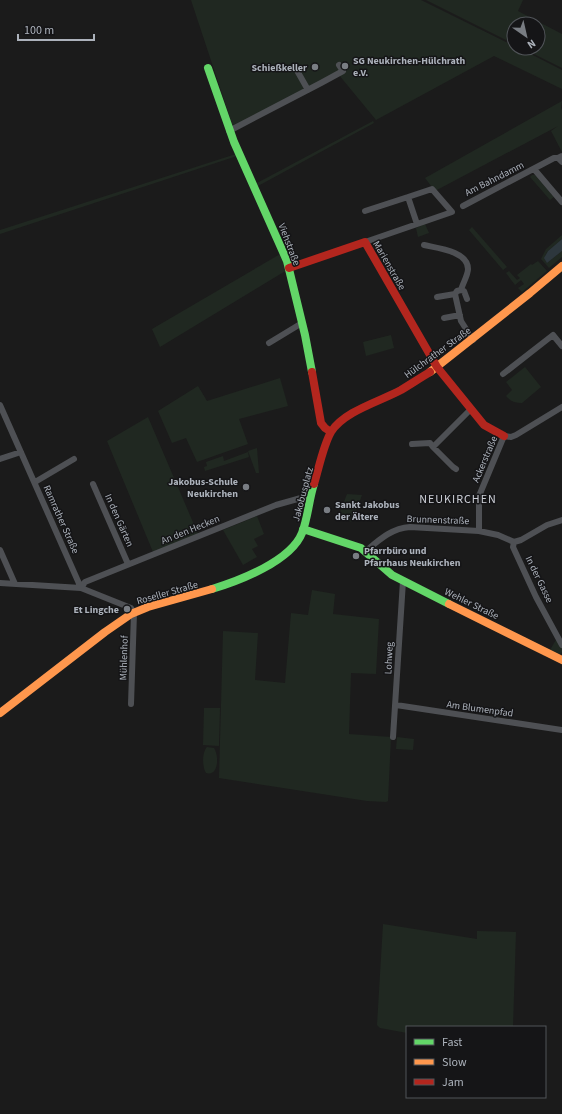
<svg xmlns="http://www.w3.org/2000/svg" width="562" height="1114" font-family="'Source Sans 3',sans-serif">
	<rect width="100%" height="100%" fill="#1b1b1b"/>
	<path fill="#202821" d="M 191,0 L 421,0 L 514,46 L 514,48 L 519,48 L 562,70 L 562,89 L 494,56 L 376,120 L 339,75 L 234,130 Z
		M 426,0 L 523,0 L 518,11 L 562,34 L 562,68 L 522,48 L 538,48 L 538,24 L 514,24 L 514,44 Z
		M 562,101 L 561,108 L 562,110 L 562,152 L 551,131 L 558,126 L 435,191 L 425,178 Z
		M 373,121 L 374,123 L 258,186 L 257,183 Z
		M 236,154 L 237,156 L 0,234 L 0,230 Z
		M 532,175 L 535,175 L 554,197 L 550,200 L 530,177 Z
		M 425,224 L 429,233 L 418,237 L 416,228 Z
		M 472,227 L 507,267 L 503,270 L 469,230 Z
		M 562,235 L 562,239 L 548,251 L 545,256 L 547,263 L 562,251 L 562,257 L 549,268 L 541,259 L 546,249 Z
		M 282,253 L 287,270 L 160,347 L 152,329 Z
		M 538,261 L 547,271 L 522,292 L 518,288 L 524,284 L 521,280 L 515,285 L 506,273 L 509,271 L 517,280 L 520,278 L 517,275 L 531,264 L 532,265 Z
		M 391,335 L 394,348 L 366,356 L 363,342 Z
		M 525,367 L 541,387 L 522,403 C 515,403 510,401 506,396 L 512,390 L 506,382 Z
		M 280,378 L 288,406 L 239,419 L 248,444 L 197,462 L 186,438 L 172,443 L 158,411 L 198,386 L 207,401 Z
		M 148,417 L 198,534 L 153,552 L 107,441 Z
		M 257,448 L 259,473 L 256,473 L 248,451 Z
		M 248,452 L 249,457 L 205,471 L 204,467 L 207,466 L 206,462 L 223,456 L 224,461 Z
		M 347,494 L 362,495 L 352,522 L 338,517 Z
		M 257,516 L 264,534 L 254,539 L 258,546 L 252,549 L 257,557 L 243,565 L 223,530 Z
		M 312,590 L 335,594 L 333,614 L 379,619 L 376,674 L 351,673 L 349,734 L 391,737 L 388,801 L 386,802 L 367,801 L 219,778 L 223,631 L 258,633 L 255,680 L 285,683 L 291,613 L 308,615 Z
		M 557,638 L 562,648 L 562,652 L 560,654 L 550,650 Z
		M 204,708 L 220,708 L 219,746 L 203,745 Z
		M 397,737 L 414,739 L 413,750 L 396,749 Z
		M 207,747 L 214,748 C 219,755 219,777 206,773 C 202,767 202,752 207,747 Z
		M 383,924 L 477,939 L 477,931 L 516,932 L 513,1027 L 407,1027 L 407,1033 L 380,1028 L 377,1025 Z"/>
	<path fill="#2d373d" d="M 562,239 L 562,251 L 547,263 L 544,258 L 548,251 Z"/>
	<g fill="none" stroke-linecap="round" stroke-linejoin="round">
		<path stroke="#4e5054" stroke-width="6" d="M 295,67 L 308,90
			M 229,131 L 321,83 L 343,71 L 339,65
			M 562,156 L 558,158 L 562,162
			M 534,169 L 562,202
			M 463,206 L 554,158 L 558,158
			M 365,211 L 408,197 L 417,224
			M 365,242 L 452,212 L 432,189 L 408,197
			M 424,245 C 437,248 468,251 468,269 C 468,275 463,283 461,290
			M 455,294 L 461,321 L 473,340
			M 437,297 L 455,294 L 457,291 L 461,290 L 464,291 L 467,299
			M 444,318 L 460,315
			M 269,343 L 302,323
			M 503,374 L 553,335 L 562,346
			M 0,405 L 81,588
			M 412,444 L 430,443 L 433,447 L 471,409
			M 433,447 L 453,467 L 456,469
			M 0,459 L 21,452
			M 35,482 L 74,459
			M 93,484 L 128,564
			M 479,531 L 479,496 L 504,436 L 511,437 L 516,435 L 562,407
			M 514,542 L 513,547 L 536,597 L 562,645
			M 514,542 L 521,540 L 547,525 L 562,520
			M 0,550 L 15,584
			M 366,551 C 379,540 392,528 410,527 L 479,531 L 498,535 L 514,542
			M 0,583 L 81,588 L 131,608 L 134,613 L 131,704
			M 81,588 L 85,582 L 276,505 L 301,498 L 310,497
			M 396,705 L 562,730
			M 393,737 L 403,581"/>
		<path stroke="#63d668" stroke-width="8" d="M 208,68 L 234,142 L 287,261 L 305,335 L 312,372
			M 303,529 L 361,548 L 392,575 L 449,604
			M 212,589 C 239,581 291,561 302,533 C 308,518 309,499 314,484"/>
		<path stroke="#ff974d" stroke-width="8" d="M 430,372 L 530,293 L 562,266
			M 449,604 L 562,660
			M 0,713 L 105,632 L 131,614 L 148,607 L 212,589"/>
		<path stroke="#b3261e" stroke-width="8" d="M 289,268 L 365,242 L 437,367 L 484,425 L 504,436
			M 312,372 L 321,423 L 325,428 L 331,432
			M 314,484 C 319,468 323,446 331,432 C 344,411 381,401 401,390 C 411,384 420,378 430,372"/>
	</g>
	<g fill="#797d83" stroke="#151517" stroke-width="1.5">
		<circle cx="345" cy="66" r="4"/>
		<circle cx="315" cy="67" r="4"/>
		<circle cx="246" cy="487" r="4"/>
		<circle cx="327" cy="510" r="4"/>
		<circle cx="356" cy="556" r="4"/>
		<circle cx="127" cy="609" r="4"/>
	</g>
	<g text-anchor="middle" stroke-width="3" stroke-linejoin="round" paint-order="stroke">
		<g font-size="10" font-weight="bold" fill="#acb2bb" stroke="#151517" text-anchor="start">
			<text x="353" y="64">SG Neukirchen-Hülchrath<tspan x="353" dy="12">e.V.</tspan></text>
			<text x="307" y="71" text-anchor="end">Schießkeller</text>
			<text x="238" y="485" text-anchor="end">Jakobus-Schule<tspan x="238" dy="12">Neukirchen</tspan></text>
			<text x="335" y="508">Sankt Jakobus<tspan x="335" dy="12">der Ältere</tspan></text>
			<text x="364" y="554">Pfarrbüro und<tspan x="364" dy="12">Pfarrhaus Neukirchen</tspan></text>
			<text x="119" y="613" text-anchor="end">Et Lingche</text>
		</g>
		<g font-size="10" fill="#acb2bb" stroke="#151517">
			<text transform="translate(494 178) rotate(-27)" y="4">Am Bahndamm</text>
			<text transform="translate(290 244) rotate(69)" y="4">Viehstraße</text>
			<text transform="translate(390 265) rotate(60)" y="4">Marienstraße</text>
			<text transform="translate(437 352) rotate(-36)" y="4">Hülchrather Straße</text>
			<text transform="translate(484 459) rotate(-67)" y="4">Ackerstraße</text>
			<text transform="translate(302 494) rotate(-75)" y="4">Jakobusplatz</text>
			<text transform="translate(62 519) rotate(66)" y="4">Ramrather Straße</text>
			<text transform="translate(438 519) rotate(2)" y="4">Brunnenstraße</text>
			<text transform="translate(120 520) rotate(66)" y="4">In den Gärten</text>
			<text transform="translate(190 529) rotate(-22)" y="4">An den Hecken</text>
			<text transform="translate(540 579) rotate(64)" y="4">In der Gasse</text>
			<text transform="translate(167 592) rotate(-16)" y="4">Roseller Straße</text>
			<text transform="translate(472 603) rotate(26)" y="4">Wehler Straße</text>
			<text transform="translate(123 658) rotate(-88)" y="4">Mühlenhof</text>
			<text transform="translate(388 658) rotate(-87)" y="4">Lohweg</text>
			<text transform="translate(480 708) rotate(8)" y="4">Am Blumenpfad</text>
		</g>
		<g font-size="12" letter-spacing="1" fill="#cdd0d7" stroke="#151517">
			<text x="458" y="503">NEUKIRCHEN</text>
		</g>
	</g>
	<rect x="406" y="1026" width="140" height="72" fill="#151517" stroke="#515459"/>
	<rect x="414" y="1039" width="20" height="6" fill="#63d668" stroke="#515459"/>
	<text x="442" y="1046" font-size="12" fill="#acb2bb">Fast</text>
	<rect x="414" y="1059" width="20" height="6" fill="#ff974d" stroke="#515459"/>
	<text x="442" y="1066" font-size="12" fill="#acb2bb">Slow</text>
	<rect x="414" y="1079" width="20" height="6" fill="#b3261e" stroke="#515459"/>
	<text x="442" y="1086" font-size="12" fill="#acb2bb">Jam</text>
	<g transform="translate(526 36) rotate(146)"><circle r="19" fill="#151517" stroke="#515459"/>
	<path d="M0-3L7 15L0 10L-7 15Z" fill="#797d83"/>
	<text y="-6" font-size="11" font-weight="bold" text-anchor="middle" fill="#acb2bb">N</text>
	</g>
	<path d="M18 34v6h76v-6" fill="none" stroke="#acb2bb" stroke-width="2"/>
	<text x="24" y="34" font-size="12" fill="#acb2bb" stroke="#151517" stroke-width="3" paint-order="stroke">100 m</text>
</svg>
